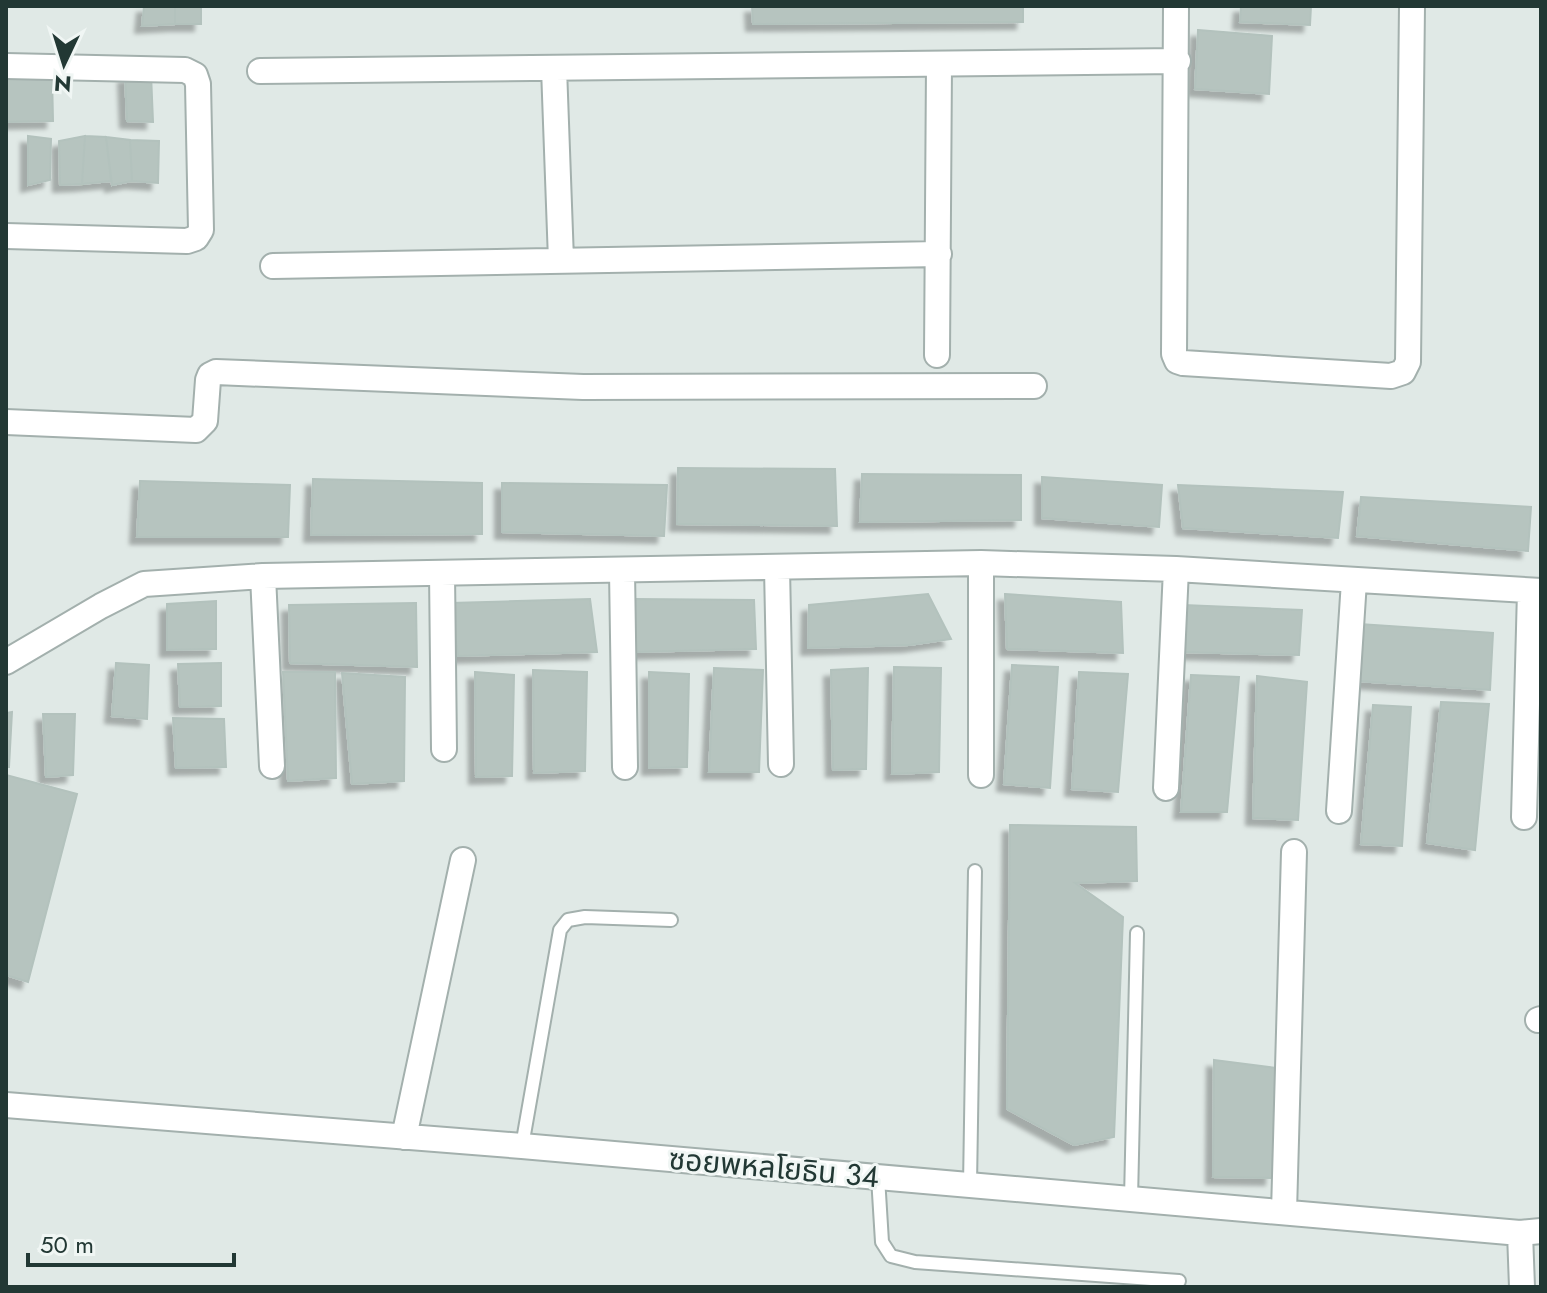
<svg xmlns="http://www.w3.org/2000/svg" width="1547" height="1293" font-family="Jost,'Noto Sans Thai',sans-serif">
	<defs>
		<filter id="shadow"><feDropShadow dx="-7" dy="7" stdDeviation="2" flood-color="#0004"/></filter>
	</defs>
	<rect width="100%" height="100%" fill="#e0e9e6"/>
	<path fill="#b6c4bf" stroke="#b3c2bd" stroke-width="2" filter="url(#shadow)" d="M 144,6 L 175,6 L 175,24 L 142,26 Z
		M 175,6 L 201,6 L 201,24 L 175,24 Z
		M 752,6 L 1023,6 L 1023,22 L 753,24 Z
		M 1241,6 L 1311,6 L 1310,25 L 1240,22 Z
		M 1198,30 L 1272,36 L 1269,94 L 1195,89 Z
		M 6,73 L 52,75 L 53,121 L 6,122 Z
		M 151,74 L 153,122 L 127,121 L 125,76 Z
		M 28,136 L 51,139 L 50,180 L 28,185 Z
		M 85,136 L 106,137 L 111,181 L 82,184 Z
		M 85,136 L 82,184 L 60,185 L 59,141 Z
		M 106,137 L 130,140 L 132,181 L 112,185 Z
		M 130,140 L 159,141 L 158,183 L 132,181 Z
		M 678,468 L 835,469 L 837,526 L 677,524 Z
		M 862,474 L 1021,475 L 1021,520 L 860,522 Z
		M 1042,477 L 1162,485 L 1159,527 L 1042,518 Z
		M 313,479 L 482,483 L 482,534 L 311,535 Z
		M 140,481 L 290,485 L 288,537 L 137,537 Z
		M 502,483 L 667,485 L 664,536 L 502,532 Z
		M 1178,485 L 1343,492 L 1338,538 L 1183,528 Z
		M 1361,497 L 1531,507 L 1528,551 L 1357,536 Z
		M 928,594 L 951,639 L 909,645 L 808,648 L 809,605 Z
		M 1005,594 L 1121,602 L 1123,653 L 1007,649 Z
		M 590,599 L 597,652 L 458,656 L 451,603 Z
		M 634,599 L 754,600 L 756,649 L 636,652 Z
		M 216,601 L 216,649 L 167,650 L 167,604 Z
		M 416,603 L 417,667 L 290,663 L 289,605 Z
		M 1183,605 L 1302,610 L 1299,655 L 1182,652 Z
		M 1359,624 L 1493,633 L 1490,690 L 1357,681 Z
		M 116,663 L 149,665 L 147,719 L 112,716 Z
		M 221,663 L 221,706 L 180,707 L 178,664 Z
		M 1012,665 L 1058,667 L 1050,788 L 1004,784 Z
		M 894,667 L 941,668 L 939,772 L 892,774 Z
		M 714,668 L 763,670 L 759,772 L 709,772 Z
		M 868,668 L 866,769 L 833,770 L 831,670 Z
		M 533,670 L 587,672 L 585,771 L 534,773 Z
		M 283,672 L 335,672 L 336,778 L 288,781 Z
		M 475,672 L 514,675 L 512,776 L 476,777 Z
		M 649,672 L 689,674 L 687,767 L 649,768 Z
		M 1079,672 L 1128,674 L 1118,792 L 1072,789 Z
		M 342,673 L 405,677 L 404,781 L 352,784 Z
		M 1191,675 L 1239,677 L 1227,812 L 1181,812 Z
		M 1257,676 L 1307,682 L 1298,820 L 1253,818 Z
		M 1441,702 L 1489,704 L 1475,850 L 1427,843 Z
		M 1373,705 L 1411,707 L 1402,846 L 1361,844 Z
		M 12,712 L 9,767 L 6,767 L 6,713 Z
		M 43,714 L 75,714 L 73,775 L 46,777 Z
		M 173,718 L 224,719 L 226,767 L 176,768 Z
		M 6,775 L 77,794 L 28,982 L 6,975 Z
		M 1010,825 L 1136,827 L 1137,881 L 1075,883 L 1123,917 L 1114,1137 L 1074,1145 L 1007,1109 Z
		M 1214,1060 L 1276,1068 L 1272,1178 L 1213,1177 Z"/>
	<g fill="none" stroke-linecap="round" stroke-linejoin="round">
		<defs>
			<path id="lane" d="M 522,1146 L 560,930 L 568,920 L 585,917 L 671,920
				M 878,1177 L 882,1242 L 891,1256 L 915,1262 L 1179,1281
				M 970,1185 L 975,871
				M 1131,1199 L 1137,933"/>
			<path id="street" d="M 1176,6 L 1174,354 L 1177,361 L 1183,363 L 1391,376 L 1403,372 L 1408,362 L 1412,6
				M 6,66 L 185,70 L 195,75 L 198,84 L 201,230 L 196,238 L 187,241 L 6,236
				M 554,68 L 561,260
				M 260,71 L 1178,61
				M 273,266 L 939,254
				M 937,355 L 939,65
				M 6,422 L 196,430 L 205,421 L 208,380 L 210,375 L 216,372 L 583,387 L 1034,386
				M 981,563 L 981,775
				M 777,568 L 781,764
				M 622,571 L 625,767
				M 442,573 L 444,749
				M 263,576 L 272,766
				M 6,662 L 101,606 L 144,584 L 263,576 L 981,563 L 1176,569 L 1541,591
				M 1166,788 L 1176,569
				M 1339,811 L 1354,581
				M 1524,817 L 1530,591
				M 1538,1020 L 1541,1019
				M 6,1105 L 522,1146 L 1520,1233 L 1541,1231
				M 404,1137 L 463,860
				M 1284,1212 L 1294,852
				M 1520,1233 L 1522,1287"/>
		</defs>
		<use href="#lane" stroke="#a3b0ad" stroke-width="16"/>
		<use href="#street" stroke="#a3b0ad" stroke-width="28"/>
		<use href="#lane" stroke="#fff" stroke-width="12"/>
		<use href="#street" stroke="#fff" stroke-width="24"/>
	</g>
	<g text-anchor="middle" stroke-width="6" stroke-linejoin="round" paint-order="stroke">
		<g font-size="30" fill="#223834" stroke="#f0f6f4">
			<text transform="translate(774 1168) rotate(5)" y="10">ซอยพหลโยธิน 34</text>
		</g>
	</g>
	<rect width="1547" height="1293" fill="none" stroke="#223834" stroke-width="16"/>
	<g transform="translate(64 64) rotate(184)" stroke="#f0f6f4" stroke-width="6" paint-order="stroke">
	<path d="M0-6L14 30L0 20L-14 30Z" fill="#223834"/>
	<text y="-12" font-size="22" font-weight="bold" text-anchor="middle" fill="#223834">N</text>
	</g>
	<path d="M28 1253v12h206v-12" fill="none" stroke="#223834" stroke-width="4"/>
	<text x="40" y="1253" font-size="24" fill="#223834" stroke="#f0f6f4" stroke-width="6" paint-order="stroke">50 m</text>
</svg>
